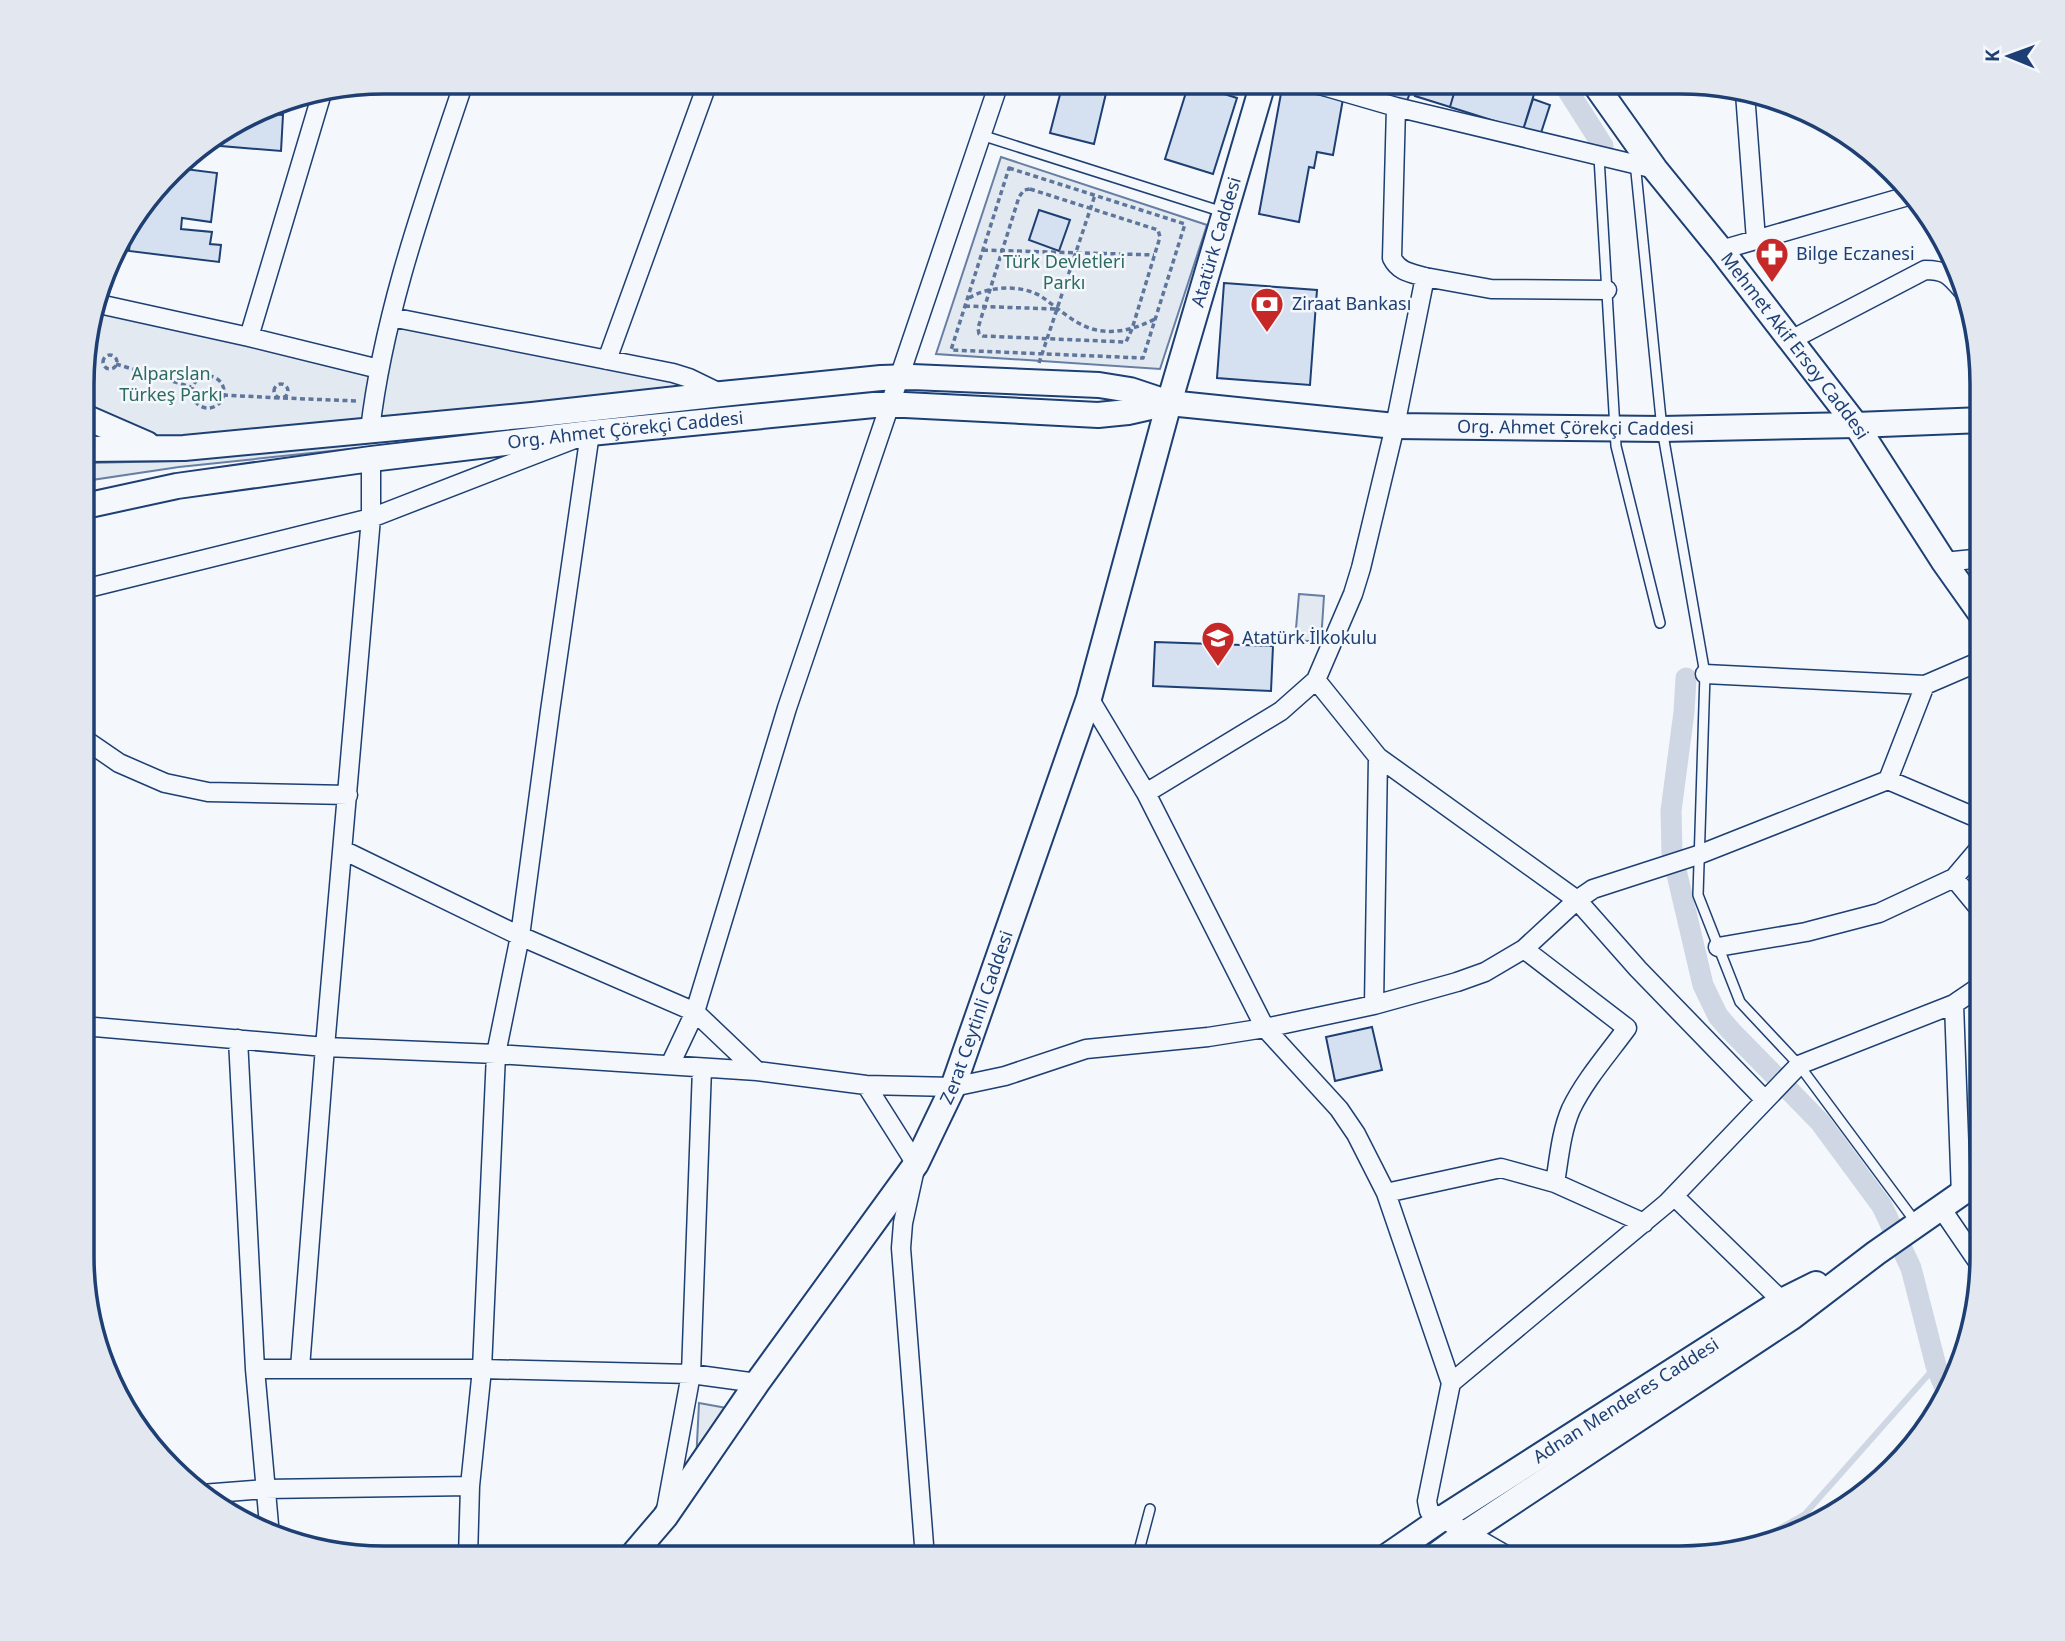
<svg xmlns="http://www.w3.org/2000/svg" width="2065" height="1641" font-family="'Noto Sans',sans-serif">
	<rect width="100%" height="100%" fill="#f4f7fb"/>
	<path fill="#e3e9f0" stroke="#687fa3" stroke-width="2" d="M 1001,157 L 1207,225 L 1160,369 L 936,354 Z
		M 99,304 L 379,369 L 391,317 L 673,373 L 722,394 L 184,448 L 85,417 L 85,345 Z
		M 721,407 L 721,410 L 179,467 L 85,481 L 85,463 L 179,461 Z
		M 1299,594 L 1324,596 L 1321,642 L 1295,640 Z
		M 699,1403 L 732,1409 L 696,1463 Z"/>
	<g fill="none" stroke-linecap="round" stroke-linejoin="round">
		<path stroke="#cfd7e4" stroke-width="6" d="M 1751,1545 L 1805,1514 L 1936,1366"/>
		<path stroke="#cfd7e4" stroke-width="21" d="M 1563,83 L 1603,146
			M 1686,678 L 1684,712 L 1671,811 L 1672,853 L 1703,985 L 1718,1016 L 1731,1031 L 1820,1122 L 1882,1206 L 1911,1268 L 1936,1366 L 1947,1393"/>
	</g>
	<path fill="#d5e0f0" stroke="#1d3f73" stroke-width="2" d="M 1063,83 L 1082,83 L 1107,89 L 1094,144 L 1050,133 Z
		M 1189,83 L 1237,98 L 1213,174 L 1165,159 Z
		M 1347,83 L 1414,83 L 1406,103 Z
		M 1419,83 L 1457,83 L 1450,107 L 1415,96 Z
		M 1457,83 L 1508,83 L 1535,91 L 1523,130 L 1450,107 Z
		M 1282,88 L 1343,99 L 1333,155 L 1317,152 L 1314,168 L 1309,167 L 1299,222 L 1259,214 Z
		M 1533,99 L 1550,105 L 1540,136 L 1523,130 Z
		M 262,113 L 283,115 L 281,151 L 221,146 L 222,136 Z
		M 177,168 L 217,173 L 211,222 L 182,218 L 181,229 L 212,232 L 210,244 L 221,245 L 219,262 L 129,251 L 132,222 Z
		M 1039,210 L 1070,220 L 1059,251 L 1029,240 Z
		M 1224,283 L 1317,290 L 1310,385 L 1217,378 Z
		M 1155,642 L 1273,646 L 1271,691 L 1153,686 Z
		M 1372,1027 L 1382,1070 L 1335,1081 L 1326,1037 Z"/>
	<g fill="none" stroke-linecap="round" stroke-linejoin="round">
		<defs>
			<path id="lane" d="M 981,135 L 1223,212
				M 1599,157 L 1616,446 L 1660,623
				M 1635,162 L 1662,429 L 1705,674 L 1698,895 L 1740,1002 L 1799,1065 L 1917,1224
				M 1137,1558 L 1150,1509"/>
			<path id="street" d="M 1313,83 L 1396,107 L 1655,169
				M 1745,93 L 1756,240
				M 1396,107 L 1392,258 C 1399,272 1411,273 1425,277
				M 1721,250 L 1908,196
				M 99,304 L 249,337 L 379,369
				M 391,317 L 673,373 L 689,378 L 722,394
				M 249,337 L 322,93
				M 1789,341 L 1925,270 C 1947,270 1950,276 1964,292
				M 607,360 L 708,82
				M 370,430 C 384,310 426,196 464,82
				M 1944,562 L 1983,558
				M 84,589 L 371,518 L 590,433 L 550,711 L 520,936 L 496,1054 L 482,1369 L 470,1486 L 468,1558
				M 1705,674 L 1925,685
				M 1316,680 L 1378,757 L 1577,900 L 1638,969 L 1764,1099
				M 1089,698 L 1146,793 L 1265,1028 L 1339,1109 L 1356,1134 L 1386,1193 L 1451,1383 L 1427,1501 L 1429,1511 L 1513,1559
				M 84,739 L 119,763 L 165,783 L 208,792 L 348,795
				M 1888,780 L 1982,820
				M 1146,793 L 1281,711 L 1316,680 L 1353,594 L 1361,568 L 1395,426 L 1425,277 L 1491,289 L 1607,290
				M 343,850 L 520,936 L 695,1012 L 757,1071
				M 1954,878 L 1982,912
				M 1718,947 L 1806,932 L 1879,913 L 1954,878 L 1982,845
				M 1524,949 L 1627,1028 C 1608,1054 1585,1080 1571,1109 C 1561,1132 1559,1159 1555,1183
				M 1954,1004 L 1961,1195
				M 1374,1005 L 1378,757
				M 83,1026 L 325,1047 L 496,1054 L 757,1071 L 866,1085 L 953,1087 L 1005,1076 L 1086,1049 L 1208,1037 L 1265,1028 L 1374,1005 L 1457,982 L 1485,972 L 1524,949 L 1577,900 L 1593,889 L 1698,855 L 1888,780 L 1925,685 L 1983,660
				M 238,1039 L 255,1369 L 270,1536
				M 670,1065 L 695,1012 L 787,708 L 999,83
				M 866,1085 L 916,1164 L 903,1223 L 901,1248 L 925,1558
				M 1386,1193 L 1501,1168 L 1555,1183 L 1644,1223
				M 1674,1196 L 1782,1301
				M 1941,1208 L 1982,1268
				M 300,1368 L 325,1047 L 371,518 L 371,459
				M 255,1369 L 482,1369 L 691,1374 L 757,1383
				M 1451,1383 L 1667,1203 L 1799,1065 L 1954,1004 L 1982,985
				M 202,1494 L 265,1489 L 470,1486
				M 666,1510 L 691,1374 L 702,1068"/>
			<g id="secondary">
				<path id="s1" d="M 1594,83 L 1655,169 L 1721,250 L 1856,425 L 1944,562 L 1983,617"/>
				<path d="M 85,417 L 147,444"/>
				<path id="s2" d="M 85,449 L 184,448 L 532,415 L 722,394 L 881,378 L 912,377 L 1099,385 L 1130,390 L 1169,403 L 1395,426 L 1662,429 L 1856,425 L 1983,420"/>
				<path id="s3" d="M 85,506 L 177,486 L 371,459 L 590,433 L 874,405 L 905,405 L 1098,415 L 1128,412 L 1168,403"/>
				<path id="s4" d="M 630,1558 L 665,1517 L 757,1383 L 916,1164 L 953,1087 L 1089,698 L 1169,403 L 1263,83"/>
				<path id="s5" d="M 1383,1559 L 1441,1519 L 1782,1301 L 1816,1284"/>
				<path d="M 1431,1559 L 1466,1533 L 1792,1317 L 1876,1253 L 1982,1179"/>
			</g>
		</defs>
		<use href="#lane" stroke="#1d3f73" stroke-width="12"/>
		<use href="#street" stroke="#1d3f73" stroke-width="21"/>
		<use href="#secondary" stroke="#1d3f73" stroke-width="28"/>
		<path stroke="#5e769c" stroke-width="3.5" stroke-dasharray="5 3.5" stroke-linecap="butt" d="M 1009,168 L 1185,224 L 1143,358 L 951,350 Z
			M 1030,189 L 1158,230 L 1160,237 L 1132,329 L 1126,342 L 983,336 L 979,334 L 978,328 L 1019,197 L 1024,190 Z
			M 983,250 L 1154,255
			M 969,298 C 988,286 1022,284 1042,297 C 1058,308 1073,323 1092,329 C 1115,335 1135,329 1155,319
			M 965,306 L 1057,309
			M103 362a7 7 0 1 1 14 0a7 7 0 1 1-14 0Z
			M 1039,363 L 1095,195
			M 116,364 L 191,387
			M192 392a16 16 0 1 1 32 0a16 16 0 1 1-32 0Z
			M274 391a7 7 0 1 1 14 0a7 7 0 1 1-14 0Z
			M 223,395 L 280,398
			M 283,398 L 357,401"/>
		<use href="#lane" stroke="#f4f7fb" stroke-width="9"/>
		<use href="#street" stroke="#f4f7fb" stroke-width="18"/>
		<use href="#secondary" stroke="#f4f7fb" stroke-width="24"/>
	</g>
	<defs>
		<symbol id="pharmacy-pin" viewBox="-11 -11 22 30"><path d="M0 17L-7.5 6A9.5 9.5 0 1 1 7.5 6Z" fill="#c62828" stroke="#f4f7fb"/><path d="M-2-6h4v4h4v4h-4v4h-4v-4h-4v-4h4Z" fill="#fff"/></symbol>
		<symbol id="bank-pin" viewBox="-11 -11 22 30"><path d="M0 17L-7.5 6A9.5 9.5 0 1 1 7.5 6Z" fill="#c62828" stroke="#f4f7fb"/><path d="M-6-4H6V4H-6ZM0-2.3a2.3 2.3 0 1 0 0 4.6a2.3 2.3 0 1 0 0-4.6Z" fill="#fff"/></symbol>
		<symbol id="school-pin" viewBox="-11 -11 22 30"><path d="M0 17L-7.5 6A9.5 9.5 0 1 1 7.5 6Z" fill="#c62828" stroke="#f4f7fb"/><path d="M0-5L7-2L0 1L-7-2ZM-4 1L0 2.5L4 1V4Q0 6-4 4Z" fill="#fff"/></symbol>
	</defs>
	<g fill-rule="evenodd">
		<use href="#pharmacy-pin" x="1753" y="235" width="38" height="52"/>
		<use href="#bank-pin" x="1248" y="285" width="38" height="52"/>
		<use href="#school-pin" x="1199" y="619" width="38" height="52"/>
	</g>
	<g text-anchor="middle" stroke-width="5" stroke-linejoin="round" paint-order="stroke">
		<g font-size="18" fill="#1d3f73" stroke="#f4f7fb">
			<text dy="6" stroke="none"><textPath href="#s4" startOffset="1458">Atatürk Caddesi</textPath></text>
			<text dy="6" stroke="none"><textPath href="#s1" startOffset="331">Mehmet Akif Ersoy Caddesi</textPath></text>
			<text dy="6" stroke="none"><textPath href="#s2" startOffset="1498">Org. Ahmet Çörekçi Caddesi</textPath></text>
			<text dy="6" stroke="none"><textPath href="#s3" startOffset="546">Org. Ahmet Çörekçi Caddesi</textPath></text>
			<text dy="6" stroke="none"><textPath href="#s4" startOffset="646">Zerat Ceytinli Caddesi</textPath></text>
			<text dy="6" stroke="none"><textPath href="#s5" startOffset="290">Adnan Menderes Caddesi</textPath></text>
		</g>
		<g font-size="18" fill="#1d3f73" stroke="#f4f7fb" text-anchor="start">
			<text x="1796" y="260">Bilge Eczanesi</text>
			<text x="1292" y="310">Ziraat Bankası</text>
			<text x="1242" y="644">Atatürk İlkokulu</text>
		</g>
		<g font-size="18" fill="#2c6c60" stroke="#f4f7fb">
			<text x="1064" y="268">Türk Devletleri<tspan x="1064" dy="21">Parkı</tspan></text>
			<text x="171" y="380">Alparslan<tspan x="171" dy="21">Türkeş Parkı</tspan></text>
		</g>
	</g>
	<path d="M0 0H2065V1641H0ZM384 94H1680A290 290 0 0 1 1970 384V1256A290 290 0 0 1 1680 1546H384A290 290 0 0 1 94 1256V384A290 290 0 0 1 384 94Z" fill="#e3e8f0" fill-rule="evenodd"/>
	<path fill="none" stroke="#1d3f73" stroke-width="3.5" d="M384 94H1680A290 290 0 0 1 1970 384V1256A290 290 0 0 1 1680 1546H384A290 290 0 0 1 94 1256V384A290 290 0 0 1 384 94Z"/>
	<g transform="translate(2009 56) rotate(271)" stroke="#f4f7fb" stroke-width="5" paint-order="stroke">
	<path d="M0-5L12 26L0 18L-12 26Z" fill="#1d3f73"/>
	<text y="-10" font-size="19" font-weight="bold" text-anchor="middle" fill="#1d3f73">K</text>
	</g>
</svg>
